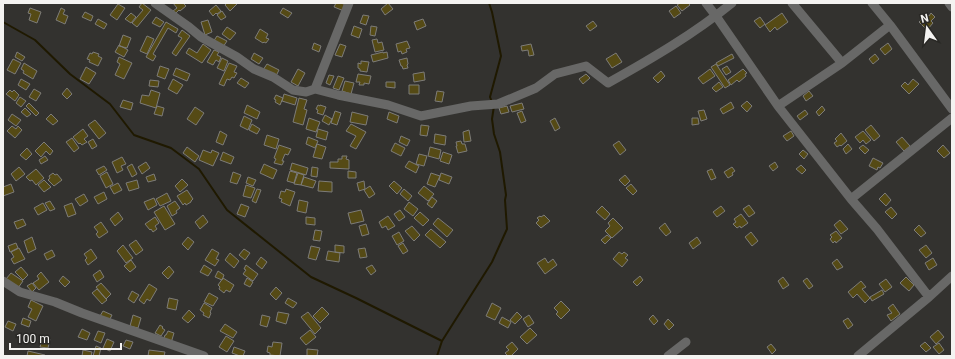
<svg xmlns="http://www.w3.org/2000/svg" width="955" height="359" font-family="Roboto,sans-serif">
	<rect width="100%" height="100%" fill="#33322f"/>
	<g fill="none" stroke-linecap="round" stroke-linejoin="round">
		<path stroke="#1f1900" stroke-width="2" d="M 489,3 L 492,12 L 501,56 L 490,97 L 492,102
			M 3,22 L 35,40 L 70,74 L 110,104 L 134,135 L 171,148 L 199,169 L 227,210 L 311,277 L 356,298 L 442,341
			M 437,356 L 442,341 L 492,262 L 507,229 L 505,200 L 506,195 L 500,152 L 494,134 L 492,119 L 494,106"/>
	</g>
	<path fill="#554a15" stroke="#7d7c79" d="M 142,3 L 151,10 L 137,27 L 132,23 L 143,10 L 139,7 Z
		M 173,3 L 183,3 L 186,6 L 180,11 L 179,10 L 176,13 L 173,11 L 177,8 Z
		M 227,3 L 238,3 L 230,11 L 225,5 Z
		M 336,3 L 341,3 L 346,5 L 344,11 L 334,7 Z
		M 388,3 L 393,9 L 385,15 L 381,9 Z
		M 680,3 L 688,3 L 690,5 L 682,11 L 677,5 Z
		M 118,4 L 125,8 L 117,20 L 110,15 Z
		M 216,5 L 221,11 L 217,14 L 216,13 L 213,16 L 209,11 Z
		M 676,6 L 681,13 L 674,18 L 669,11 Z
		M 30,8 L 41,12 L 37,23 L 29,20 L 31,14 L 28,13 Z
		M 61,8 L 65,10 L 63,14 L 68,16 L 65,24 L 56,20 Z
		M 283,8 L 292,13 L 288,18 L 280,13 Z
		M 222,11 L 226,17 L 221,20 L 217,15 Z
		M 85,12 L 93,16 L 91,21 L 82,17 Z
		M 131,13 L 136,17 L 131,23 L 125,19 Z
		M 782,13 L 788,22 L 777,30 L 775,27 L 770,32 L 765,25 Z
		M 931,13 L 935,17 L 931,21 L 933,23 L 927,30 L 919,22 L 927,14 L 929,16 Z
		M 363,15 L 369,16 L 366,25 L 360,23 Z
		M 156,17 L 164,22 L 160,27 L 152,23 Z
		M 760,17 L 765,24 L 760,28 L 754,21 Z
		M 98,19 L 107,24 L 104,29 L 95,24 Z
		M 423,19 L 426,26 L 417,30 L 414,22 Z
		M 208,20 L 212,32 L 205,35 L 201,22 Z
		M 593,21 L 597,26 L 590,31 L 586,26 Z
		M 166,22 L 178,29 L 176,33 L 168,28 L 153,54 L 156,56 L 153,61 L 146,57 Z
		M 354,26 L 362,29 L 359,38 L 351,35 Z
		M 371,26 L 377,27 L 375,36 L 370,35 Z
		M 227,27 L 236,33 L 230,40 L 222,34 Z
		M 260,29 L 268,34 L 266,38 L 269,39 L 266,43 L 264,42 L 263,43 L 255,38 Z
		M 182,30 L 190,36 L 176,56 L 172,53 L 182,38 L 178,36 Z
		M 123,35 L 131,38 L 127,48 L 119,46 Z
		M 147,36 L 154,39 L 147,54 L 140,51 Z
		M 217,36 L 227,41 L 223,47 L 213,42 Z
		M 377,39 L 378,43 L 382,42 L 384,50 L 375,52 L 372,40 Z
		M 407,41 L 410,48 L 406,49 L 407,52 L 402,54 L 401,51 L 398,52 L 396,44 Z
		M 314,43 L 321,46 L 319,52 L 312,49 Z
		M 888,43 L 892,49 L 885,55 L 880,49 Z
		M 203,44 L 211,50 L 202,63 L 186,53 L 189,48 L 197,53 Z
		M 340,44 L 346,46 L 342,57 L 335,55 Z
		M 531,44 L 534,55 L 529,56 L 528,50 L 522,51 L 521,46 Z
		M 119,45 L 128,50 L 124,57 L 115,52 Z
		M 214,50 L 219,52 L 217,55 L 221,57 L 219,62 L 216,60 L 213,65 L 207,62 Z
		M 17,52 L 25,57 L 22,61 L 15,57 Z
		M 93,52 L 99,54 L 98,56 L 102,58 L 98,66 L 89,62 L 90,60 L 87,59 L 90,53 L 92,54 Z
		M 383,52 L 383,53 L 387,52 L 388,58 L 373,62 L 371,55 Z
		M 254,53 L 263,58 L 259,64 L 251,59 Z
		M 616,53 L 622,62 L 612,68 L 606,59 Z
		M 732,54 L 734,58 L 718,66 L 716,63 Z
		M 875,54 L 879,59 L 873,64 L 869,59 Z
		M 119,57 L 132,63 L 124,79 L 115,75 L 120,64 L 117,62 Z
		M 222,58 L 228,61 L 224,71 L 217,68 Z
		M 407,58 L 408,64 L 407,65 L 408,68 L 403,69 L 402,66 L 401,66 L 399,60 Z
		M 13,59 L 21,63 L 15,74 L 7,70 Z
		M 361,61 L 369,62 L 367,72 L 360,71 L 360,69 L 358,68 L 358,63 L 361,64 Z
		M 24,63 L 37,71 L 33,79 L 23,73 L 24,71 L 21,69 Z
		M 229,63 L 237,66 L 234,72 L 237,73 L 234,78 L 232,77 L 230,80 L 227,79 L 224,86 L 219,84 Z
		M 267,64 L 279,70 L 276,76 L 263,70 Z
		M 716,64 L 730,85 L 725,88 L 711,67 Z
		M 160,66 L 169,69 L 165,79 L 157,76 Z
		M 727,66 L 731,72 L 726,75 L 722,69 Z
		M 86,67 L 96,73 L 89,84 L 80,79 Z
		M 176,68 L 190,74 L 187,81 L 173,75 Z
		M 298,69 L 305,73 L 298,86 L 291,82 Z
		M 710,69 L 715,76 L 703,84 L 698,78 Z
		M 743,69 L 747,73 L 745,74 L 746,76 L 739,82 L 737,80 L 731,85 L 728,80 Z
		M 661,71 L 665,76 L 658,83 L 653,78 Z
		M 424,72 L 425,80 L 414,82 L 413,74 Z
		M 358,74 L 371,76 L 369,84 L 364,83 L 364,85 L 359,85 L 360,82 L 356,82 Z
		M 586,74 L 590,78 L 583,84 L 579,79 Z
		M 329,75 L 334,76 L 330,85 L 326,83 Z
		M 338,76 L 344,78 L 339,90 L 333,88 Z
		M 241,78 L 249,83 L 245,88 L 237,83 Z
		M 21,79 L 30,84 L 26,90 L 18,85 Z
		M 173,79 L 183,85 L 177,94 L 168,89 Z
		M 913,79 L 919,84 L 909,94 L 901,86 L 905,82 L 908,85 Z
		M 150,80 L 159,81 L 158,87 L 149,86 Z
		M 345,81 L 354,83 L 351,94 L 342,91 Z
		M 386,82 L 395,82 L 395,88 L 386,87 Z
		M 719,82 L 723,87 L 716,92 L 712,88 Z
		M 409,85 L 419,85 L 419,94 L 409,94 Z
		M 67,88 L 72,94 L 67,99 L 62,94 Z
		M 34,89 L 41,93 L 36,101 L 29,97 Z
		M 10,90 L 12,92 L 14,90 L 19,95 L 15,101 L 6,94 Z
		M 151,90 L 160,93 L 156,108 L 140,103 L 142,95 L 149,96 Z
		M 437,91 L 444,92 L 442,102 L 435,101 Z
		M 809,91 L 813,96 L 806,101 L 803,96 Z
		M 284,94 L 297,98 L 295,105 L 282,101 Z
		M 276,95 L 283,98 L 280,105 L 275,102 L 276,100 L 274,99 Z
		M 20,97 L 26,101 L 21,107 L 16,103 Z
		M 299,98 L 307,100 L 304,109 L 307,110 L 303,125 L 293,122 Z
		M 123,100 L 133,103 L 131,110 L 120,107 Z
		M 747,101 L 752,106 L 747,112 L 741,106 Z
		M 731,102 L 734,108 L 723,114 L 720,109 Z
		M 29,103 L 39,113 L 36,116 L 26,106 Z
		M 522,103 L 524,109 L 512,112 L 510,106 Z
		M 247,105 L 260,112 L 257,119 L 244,113 Z
		M 318,105 L 320,106 L 320,105 L 326,107 L 323,115 L 317,113 L 318,110 L 316,109 Z
		M 157,106 L 164,108 L 162,116 L 154,114 Z
		M 507,106 L 509,112 L 501,114 L 499,108 Z
		M 822,106 L 825,110 L 819,116 L 816,112 Z
		M 195,107 L 204,113 L 196,125 L 187,119 Z
		M 25,108 L 31,114 L 27,117 L 21,112 Z
		M 704,110 L 707,119 L 701,121 L 698,111 Z
		M 805,110 L 808,114 L 800,120 L 797,116 Z
		M 335,111 L 341,113 L 337,125 L 331,123 Z
		M 522,111 L 526,121 L 521,123 L 517,113 Z
		M 352,112 L 368,116 L 366,125 L 350,122 Z
		M 389,112 L 399,116 L 397,123 L 387,119 Z
		M 12,114 L 21,120 L 16,126 L 8,120 Z
		M 51,114 L 58,121 L 53,125 L 46,119 Z
		M 325,115 L 332,119 L 329,125 L 322,121 Z
		M 244,116 L 252,120 L 248,130 L 240,126 Z
		M 309,118 L 320,122 L 316,132 L 306,129 Z
		M 555,118 L 560,128 L 555,131 L 550,121 Z
		M 692,118 L 698,118 L 699,124 L 692,125 Z
		M 95,120 L 106,133 L 99,139 L 88,125 Z
		M 252,124 L 260,129 L 257,134 L 249,130 Z
		M 351,124 L 366,132 L 356,149 L 350,146 L 356,136 L 346,131 Z
		M 421,125 L 429,126 L 427,136 L 420,135 Z
		M 871,125 L 880,136 L 874,141 L 865,130 Z
		M 12,126 L 16,129 L 18,126 L 22,130 L 15,138 L 7,131 Z
		M 83,129 L 88,136 L 84,139 L 87,142 L 82,145 L 80,143 L 79,144 L 73,137 Z
		M 318,129 L 328,132 L 326,140 L 316,137 Z
		M 469,130 L 471,141 L 464,142 L 463,132 Z
		M 220,131 L 227,135 L 223,145 L 216,142 Z
		M 791,131 L 794,136 L 787,141 L 783,136 Z
		M 863,131 L 871,140 L 866,144 L 863,140 L 860,143 L 855,137 Z
		M 841,133 L 847,141 L 841,146 L 840,145 L 837,147 L 834,143 L 837,141 L 835,139 Z
		M 435,134 L 446,136 L 445,145 L 434,143 Z
		M 267,135 L 279,139 L 276,149 L 264,145 Z
		M 401,136 L 410,140 L 407,146 L 399,142 Z
		M 308,137 L 318,141 L 315,148 L 306,144 Z
		M 902,137 L 910,146 L 904,151 L 896,142 Z
		M 72,138 L 79,148 L 74,152 L 66,142 Z
		M 93,139 L 97,146 L 92,149 L 88,142 Z
		M 461,141 L 462,144 L 465,144 L 467,151 L 458,153 L 456,146 L 457,146 L 456,142 Z
		M 619,141 L 626,150 L 620,155 L 613,145 Z
		M 44,142 L 53,151 L 50,155 L 46,151 L 41,157 L 35,151 Z
		M 395,143 L 405,148 L 401,156 L 391,151 Z
		M 317,144 L 326,147 L 322,159 L 313,157 Z
		M 848,144 L 852,149 L 846,154 L 843,149 Z
		M 279,145 L 291,149 L 288,155 L 285,154 L 282,161 L 284,161 L 282,165 L 274,163 L 276,159 L 274,158 Z
		M 863,145 L 869,150 L 865,154 L 859,148 Z
		M 943,145 L 950,153 L 944,158 L 937,151 Z
		M 187,147 L 199,156 L 195,162 L 183,153 Z
		M 430,147 L 441,150 L 439,159 L 428,156 Z
		M 27,148 L 32,154 L 26,160 L 20,155 Z
		M 203,150 L 211,153 L 212,150 L 219,153 L 213,166 L 199,160 Z
		M 803,150 L 808,154 L 804,159 L 799,154 Z
		M 223,152 L 234,157 L 231,164 L 220,160 Z
		M 443,152 L 452,155 L 449,164 L 440,161 Z
		M 419,154 L 427,156 L 424,166 L 416,164 Z
		M 45,156 L 48,160 L 41,164 L 39,160 Z
		M 342,156 L 347,156 L 346,159 L 349,160 L 349,169 L 330,168 L 330,162 L 338,162 L 338,159 L 342,159 Z
		M 122,157 L 126,164 L 121,166 L 123,170 L 117,173 L 112,162 Z
		M 873,158 L 883,163 L 880,168 L 878,167 L 877,170 L 869,166 Z
		M 409,161 L 419,166 L 416,173 L 405,167 Z
		M 146,162 L 150,168 L 142,174 L 138,167 Z
		M 775,162 L 778,167 L 773,171 L 769,166 Z
		M 292,163 L 308,168 L 306,175 L 290,170 Z
		M 132,164 L 137,174 L 132,177 L 127,167 Z
		M 264,164 L 277,170 L 273,179 L 260,173 Z
		M 801,165 L 806,170 L 802,174 L 796,169 Z
		M 104,166 L 107,170 L 99,175 L 96,170 Z
		M 19,167 L 25,174 L 16,181 L 11,174 Z
		M 312,167 L 318,168 L 317,177 L 311,176 Z
		M 732,167 L 735,171 L 732,173 L 733,175 L 728,178 L 724,172 Z
		M 36,169 L 44,178 L 36,185 L 32,180 L 30,181 L 26,177 Z
		M 712,169 L 716,178 L 711,180 L 707,171 Z
		M 290,171 L 297,173 L 294,183 L 287,181 Z
		M 348,171 L 356,172 L 356,178 L 348,178 Z
		M 107,172 L 113,184 L 106,188 L 100,176 Z
		M 233,172 L 241,175 L 237,184 L 230,182 Z
		M 53,173 L 55,175 L 57,174 L 62,180 L 54,186 L 48,180 L 50,178 L 49,176 Z
		M 298,173 L 304,175 L 301,185 L 294,184 Z
		M 431,173 L 440,176 L 435,187 L 427,184 Z
		M 441,173 L 452,177 L 449,184 L 439,180 Z
		M 154,174 L 156,180 L 148,182 L 146,177 Z
		M 625,175 L 630,181 L 625,186 L 619,180 Z
		M 248,177 L 256,180 L 253,186 L 246,183 Z
		M 304,177 L 316,181 L 313,188 L 301,185 Z
		M 182,179 L 188,185 L 180,192 L 175,186 Z
		M 44,180 L 51,187 L 44,192 L 38,185 Z
		M 137,180 L 139,188 L 129,191 L 126,183 Z
		M 319,181 L 332,182 L 332,192 L 318,191 Z
		M 364,181 L 365,189 L 359,191 L 357,183 Z
		M 394,181 L 402,188 L 397,194 L 389,186 Z
		M 118,183 L 122,190 L 114,194 L 110,187 Z
		M 11,184 L 14,192 L 3,196 L 3,187 Z
		M 631,184 L 637,191 L 633,195 L 626,188 Z
		M 246,185 L 255,188 L 251,198 L 243,196 Z
		M 370,186 L 375,194 L 369,198 L 364,190 Z
		M 424,186 L 434,194 L 428,201 L 418,193 Z
		M 257,189 L 261,190 L 256,203 L 252,201 Z
		M 286,189 L 295,192 L 290,206 L 281,202 L 282,199 L 279,198 L 281,191 L 285,192 Z
		M 404,189 L 412,196 L 408,201 L 400,194 Z
		M 187,190 L 193,199 L 191,201 L 191,202 L 186,205 L 185,203 L 183,205 L 177,196 Z
		M 104,192 L 107,199 L 98,204 L 94,197 Z
		M 167,193 L 171,201 L 160,206 L 156,199 Z
		M 885,193 L 891,200 L 886,206 L 879,199 Z
		M 84,194 L 88,201 L 80,206 L 75,199 Z
		M 432,197 L 437,201 L 432,208 L 427,204 Z
		M 154,198 L 157,205 L 148,210 L 144,202 Z
		M 299,200 L 308,202 L 306,213 L 297,211 Z
		M 50,201 L 55,209 L 50,211 L 45,203 Z
		M 175,201 L 180,208 L 176,211 L 177,213 L 172,216 L 167,206 Z
		M 409,202 L 418,209 L 413,216 L 404,209 Z
		M 43,203 L 47,210 L 38,215 L 34,208 Z
		M 72,203 L 76,214 L 68,217 L 64,206 Z
		M 241,204 L 249,207 L 245,217 L 237,214 Z
		M 749,205 L 755,213 L 749,217 L 743,209 Z
		M 164,206 L 175,224 L 165,230 L 154,212 Z
		M 602,206 L 610,214 L 605,220 L 596,212 Z
		M 721,206 L 725,211 L 717,217 L 713,212 Z
		M 891,207 L 897,214 L 892,219 L 885,212 Z
		M 361,210 L 364,221 L 351,224 L 348,213 Z
		M 400,210 L 405,217 L 399,221 L 394,214 Z
		M 118,212 L 123,219 L 115,226 L 110,219 Z
		M 420,212 L 429,220 L 423,226 L 414,218 Z
		M 741,214 L 748,223 L 741,228 L 740,226 L 737,228 L 733,224 L 736,222 L 734,219 Z
		M 203,215 L 208,222 L 200,229 L 195,222 Z
		M 544,215 L 550,221 L 541,228 L 536,223 L 539,220 L 537,218 L 540,216 L 541,217 Z
		M 388,216 L 395,226 L 388,230 L 386,226 L 382,228 L 379,222 Z
		M 155,217 L 159,223 L 155,226 L 157,229 L 153,232 L 151,229 L 150,230 L 145,224 Z
		M 306,217 L 315,218 L 315,225 L 306,224 Z
		M 438,218 L 453,230 L 447,237 L 433,224 Z
		M 613,218 L 623,228 L 612,238 L 605,231 L 610,226 L 608,223 Z
		M 23,219 L 26,225 L 17,229 L 14,222 Z
		M 840,220 L 848,229 L 841,234 L 834,225 Z
		M 101,222 L 108,232 L 99,238 L 96,234 L 98,232 L 94,227 Z
		M 665,223 L 671,232 L 666,236 L 659,228 Z
		M 366,224 L 369,234 L 362,236 L 359,226 Z
		M 919,225 L 926,233 L 921,237 L 914,230 Z
		M 412,226 L 420,235 L 414,241 L 405,231 Z
		M 431,229 L 446,242 L 440,248 L 425,235 Z
		M 315,230 L 322,231 L 320,241 L 313,240 Z
		M 836,231 L 842,238 L 836,243 L 835,241 L 833,243 L 830,239 L 832,237 L 830,235 Z
		M 399,232 L 404,241 L 397,245 L 392,236 Z
		M 751,232 L 758,241 L 752,246 L 745,237 Z
		M 607,235 L 611,238 L 605,244 L 601,240 Z
		M 32,237 L 36,249 L 28,253 L 24,241 Z
		M 188,237 L 194,242 L 188,250 L 182,244 Z
		M 697,237 L 701,243 L 693,249 L 689,243 Z
		M 136,240 L 143,250 L 136,255 L 129,245 Z
		M 16,243 L 18,248 L 10,252 L 8,246 Z
		M 403,243 L 408,251 L 403,254 L 398,246 Z
		M 123,245 L 133,258 L 126,263 L 117,251 Z
		M 335,245 L 344,246 L 344,253 L 335,252 Z
		M 926,245 L 932,253 L 926,258 L 919,250 Z
		M 311,246 L 320,248 L 316,260 L 308,258 Z
		M 19,248 L 25,259 L 14,264 L 11,259 L 14,257 L 11,252 Z
		M 365,248 L 367,257 L 360,258 L 358,249 Z
		M 91,249 L 97,258 L 88,265 L 85,260 L 87,258 L 84,254 Z
		M 212,249 L 219,253 L 216,259 L 219,260 L 215,266 L 205,260 Z
		M 244,249 L 250,253 L 245,260 L 239,255 Z
		M 52,250 L 55,256 L 47,260 L 44,254 Z
		M 328,251 L 340,253 L 339,262 L 326,260 Z
		M 619,252 L 622,254 L 624,252 L 628,255 L 625,258 L 628,260 L 622,267 L 613,259 Z
		M 230,253 L 239,261 L 234,268 L 225,260 Z
		M 261,257 L 267,262 L 262,269 L 256,264 Z
		M 545,258 L 548,263 L 553,259 L 557,265 L 545,274 L 537,263 Z
		M 933,258 L 937,265 L 929,270 L 925,263 Z
		M 837,259 L 843,267 L 837,270 L 832,263 Z
		M 131,260 L 136,267 L 130,272 L 124,266 Z
		M 204,265 L 212,270 L 208,276 L 200,272 Z
		M 246,265 L 258,274 L 253,281 L 243,274 L 246,270 L 244,269 Z
		M 372,265 L 376,271 L 371,275 L 366,268 Z
		M 169,266 L 174,272 L 168,279 L 162,273 Z
		M 21,267 L 28,275 L 23,280 L 15,272 Z
		M 100,270 L 104,277 L 97,282 L 93,275 Z
		M 218,271 L 224,275 L 222,280 L 215,277 Z
		M 41,272 L 49,282 L 39,290 L 33,283 L 39,279 L 37,276 Z
		M 11,273 L 23,281 L 18,288 L 6,279 Z
		M 63,276 L 70,282 L 65,287 L 59,281 Z
		M 640,276 L 643,280 L 637,286 L 633,282 Z
		M 783,277 L 789,285 L 783,289 L 778,281 Z
		M 906,277 L 914,285 L 909,291 L 900,283 Z
		M 223,278 L 234,285 L 230,292 L 226,290 L 224,293 L 219,289 L 220,287 L 218,285 Z
		M 247,278 L 253,282 L 250,287 L 244,284 Z
		M 807,278 L 813,286 L 809,289 L 803,281 Z
		M 886,279 L 892,287 L 885,292 L 879,284 Z
		M 861,281 L 866,287 L 862,289 L 870,298 L 865,303 L 857,294 L 853,298 L 848,292 Z
		M 32,283 L 36,288 L 32,292 L 27,286 Z
		M 101,283 L 111,294 L 106,299 L 96,287 Z
		M 149,284 L 157,289 L 150,301 L 147,299 L 144,304 L 139,300 Z
		M 276,287 L 282,293 L 276,300 L 270,294 Z
		M 97,289 L 107,300 L 102,304 L 92,293 Z
		M 882,290 L 884,294 L 872,301 L 870,297 Z
		M 132,291 L 139,295 L 134,303 L 128,299 Z
		M 209,293 L 218,298 L 213,306 L 204,302 Z
		M 169,298 L 178,300 L 176,310 L 167,308 Z
		M 288,298 L 297,303 L 293,308 L 285,303 Z
		M 31,300 L 43,306 L 36,321 L 28,317 L 32,309 L 28,307 Z
		M 561,301 L 570,310 L 561,319 L 556,314 L 558,312 L 554,308 Z
		M 204,303 L 212,308 L 210,312 L 211,313 L 209,318 L 203,315 L 204,313 L 200,310 Z
		M 492,303 L 501,308 L 495,320 L 486,316 Z
		M 893,304 L 900,314 L 891,321 L 887,315 L 892,313 L 888,308 Z
		M 322,307 L 329,314 L 320,323 L 313,316 Z
		M 189,310 L 195,316 L 188,323 L 182,318 Z
		M 103,311 L 112,315 L 109,321 L 100,316 Z
		M 278,312 L 289,314 L 286,324 L 276,321 Z
		M 308,312 L 321,328 L 315,334 L 301,317 Z
		M 517,312 L 522,317 L 515,324 L 510,320 Z
		M 133,315 L 141,318 L 138,328 L 130,326 Z
		M 262,315 L 270,317 L 267,327 L 260,325 Z
		M 529,315 L 534,323 L 528,327 L 523,319 Z
		M 653,315 L 658,321 L 654,325 L 649,319 Z
		M 502,317 L 511,322 L 508,328 L 499,323 Z
		M 23,318 L 31,321 L 29,327 L 21,324 Z
		M 848,318 L 853,325 L 848,329 L 843,321 Z
		M 668,319 L 674,325 L 669,330 L 664,324 Z
		M 8,321 L 16,324 L 13,331 L 5,327 Z
		M 225,324 L 237,332 L 233,338 L 220,331 Z
		M 160,325 L 163,327 L 162,328 L 165,330 L 161,336 L 155,333 Z
		M 530,328 L 537,335 L 527,344 L 520,337 Z
		M 82,329 L 90,333 L 87,340 L 78,337 Z
		M 310,330 L 316,337 L 306,345 L 300,338 Z
		M 938,330 L 944,337 L 936,344 L 930,337 Z
		M 98,331 L 105,333 L 101,343 L 94,340 Z
		M 168,331 L 174,333 L 171,343 L 163,341 L 165,335 L 166,335 Z
		M 226,336 L 234,341 L 227,352 L 219,347 Z
		M 43,337 L 50,339 L 48,348 L 40,347 Z
		M 107,339 L 114,342 L 110,351 L 103,348 Z
		M 126,340 L 133,342 L 130,349 L 123,346 Z
		M 273,342 L 282,343 L 280,356 L 270,355 L 270,353 L 267,352 L 268,346 L 272,347 Z
		M 512,342 L 518,349 L 511,356 L 508,356 L 505,353 L 509,350 L 506,347 Z
		M 925,342 L 931,348 L 926,352 L 920,346 Z
		M 939,343 L 944,350 L 939,354 L 933,347 Z
		M 771,344 L 776,350 L 772,354 L 767,347 Z
		M 96,346 L 101,348 L 99,356 L 93,356 Z
		M 234,347 L 245,351 L 243,356 L 240,356 L 232,353 Z
		M 307,349 L 318,350 L 317,356 L 307,356 Z
		M 83,350 L 92,352 L 91,356 L 82,356 Z
		M 149,350 L 165,352 L 164,356 L 148,356 Z
		M 28,351 L 45,355 L 44,356 L 27,356 Z"/>
	<g fill="none" stroke-linecap="round" stroke-linejoin="round">
		<path stroke="#686867" stroke-width="9" d="M 155,3 L 189,27 L 201,37 L 237,57 L 254,69 L 273,77 L 293,90 L 306,92 L 315,89 L 338,95 L 388,105 L 421,116 L 471,106 L 498,104 L 536,88 L 555,74 L 586,66 L 608,83 C 651,59 694,34 732,3
			M 706,3 L 716,16 L 778,106 L 851,199 L 877,229 L 929,297
			M 792,3 L 842,63
			M 872,3 L 890,25 L 952,109
			M 949,3 L 952,7
			M 315,89 L 349,3
			M 778,106 L 842,63 L 890,25
			M 851,199 L 952,118
			M 3,281 L 20,292 L 55,302 L 82,313 L 204,356
			M 668,356 L 686,342
			M 858,356 L 929,297 L 952,276"/>
	</g>
	<rect width="955" height="359" fill="none" stroke="#f4f3f1" stroke-width="8"/>
	<g transform="translate(927 28) rotate(346)" stroke="#292825" stroke-width="3" paint-order="stroke">
	<path d="M0-3L7 15L0 10L-7 15Z" fill="#f4f3f1"/>
	<text y="-6" font-size="11" font-weight="bold" text-anchor="middle" fill="#f4f3f1">N</text>
	</g>
	<path d="M10 343v6h111v-6" fill="none" stroke="#f4f3f1" stroke-width="2"/>
	<text x="16" y="343" font-size="12" fill="#f4f3f1" stroke="#292825" stroke-width="3" paint-order="stroke">100 m</text>
</svg>
